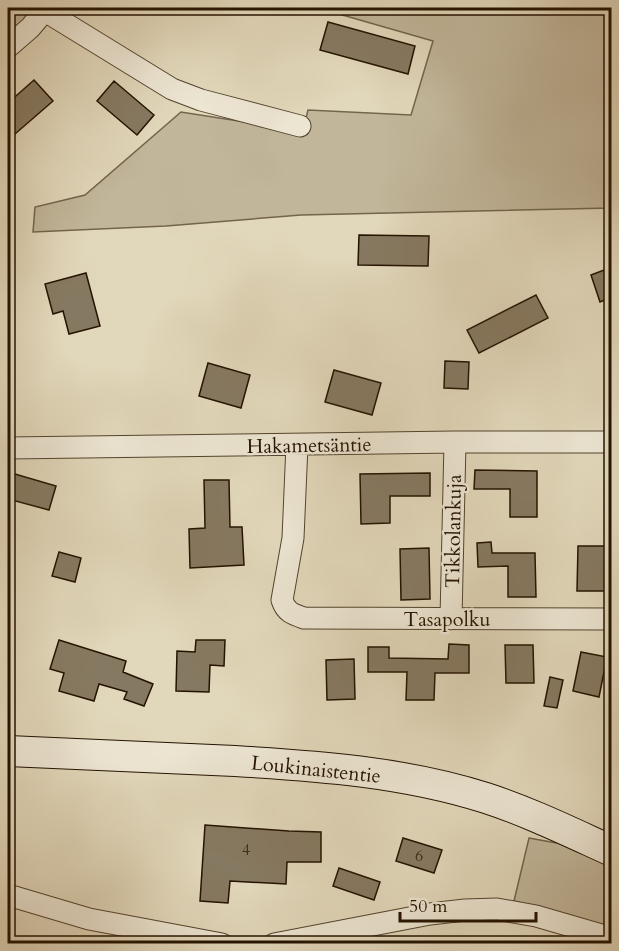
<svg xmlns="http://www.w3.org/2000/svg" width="619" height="951" font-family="Cardo,serif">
	<rect width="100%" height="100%" fill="#e1d7ba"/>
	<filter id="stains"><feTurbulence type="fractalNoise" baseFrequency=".00333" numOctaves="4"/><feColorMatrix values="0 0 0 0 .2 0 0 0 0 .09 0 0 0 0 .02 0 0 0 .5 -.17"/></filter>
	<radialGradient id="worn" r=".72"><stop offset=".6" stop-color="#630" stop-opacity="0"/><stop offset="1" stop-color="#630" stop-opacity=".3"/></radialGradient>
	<path fill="#c1b69a" stroke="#72644d" stroke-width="1.5" d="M 8,8 L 34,8 L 8,39 Z
		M 318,8 L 611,8 L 611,208 L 301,215 L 166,226 L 33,232 L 35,207 L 85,195 L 181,112 L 303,131 L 308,110 L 411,115 L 433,41 Z
		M 529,838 L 584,848 L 611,862 L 611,927 L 514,901 Z"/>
	<path fill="#867961" stroke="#241300" stroke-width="1.5" d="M 328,22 L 415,46 L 408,74 L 320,50 Z
		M 34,80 L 53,101 L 15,134 L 8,125 L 8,103 Z
		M 114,81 L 154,115 L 137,135 L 97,101 Z
		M 359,235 L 429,236 L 428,266 L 358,265 Z
		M 612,267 L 612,297 L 600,302 L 591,275 Z
		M 86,273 L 100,326 L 69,334 L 63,311 L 53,314 L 45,284 Z
		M 536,295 L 548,318 L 479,353 L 467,330 Z
		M 445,361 L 469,362 L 468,389 L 444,388 Z
		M 208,363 L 250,375 L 241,408 L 199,396 Z
		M 334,370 L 381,383 L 372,415 L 325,402 Z
		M 475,470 L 537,471 L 537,517 L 510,517 L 510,489 L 474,489 Z
		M 8,472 L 56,486 L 49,510 L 8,499 Z
		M 430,473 L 430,496 L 390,496 L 390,523 L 361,524 L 360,474 Z
		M 204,480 L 229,480 L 230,527 L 242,527 L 244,565 L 190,568 L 189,529 L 205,528 Z
		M 491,542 L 492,553 L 535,553 L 536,597 L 508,597 L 508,566 L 478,567 L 477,543 Z
		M 578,546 L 605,546 L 605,591 L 577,591 Z
		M 429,548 L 430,599 L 401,600 L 400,549 Z
		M 59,552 L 81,558 L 75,582 L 52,576 Z
		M 59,640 L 126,661 L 123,672 L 153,684 L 144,706 L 124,699 L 127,692 L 99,684 L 94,701 L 59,691 L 64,673 L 50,669 Z
		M 196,640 L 225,640 L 224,666 L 210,665 L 209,692 L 176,691 L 177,651 L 195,652 Z
		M 449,644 L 469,645 L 469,673 L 435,673 L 434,700 L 406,700 L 407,672 L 368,672 L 368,647 L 389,647 L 389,658 L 448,659 Z
		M 505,645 L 533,645 L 534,683 L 506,683 Z
		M 581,652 L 607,657 L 599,697 L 573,691 Z
		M 354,659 L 355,699 L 327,700 L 326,660 Z
		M 550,677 L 563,680 L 557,708 L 544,706 Z
		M 205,825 L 289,831 L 321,832 L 321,862 L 287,862 L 286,884 L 230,881 L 228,903 L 200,901 Z
		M 403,838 L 442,850 L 434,873 L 396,861 Z
		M 339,868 L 380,882 L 374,900 L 333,886 Z"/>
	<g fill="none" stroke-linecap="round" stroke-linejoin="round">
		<defs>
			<path id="street" d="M 45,11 L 172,89 L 201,100 L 300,126
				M 8,47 L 30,28 L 47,8
				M 297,445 L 293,538 L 282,600 C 286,612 292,614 304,618 L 612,619
				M 8,448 L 455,442 L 612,442
				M 451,619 L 455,442
				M 8,895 L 89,919 L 222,944
				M 274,944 L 430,914 L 465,910 L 497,909 L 536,916 L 612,938"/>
			<path id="secondary" d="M 8,751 C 83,754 159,757 235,761 C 319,766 404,772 486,798 C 529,812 570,832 612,851"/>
		</defs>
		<use href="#street" stroke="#53442e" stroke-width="23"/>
		<use href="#secondary" stroke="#241300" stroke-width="32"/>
		<use href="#street" stroke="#ece5d2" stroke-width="21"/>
		<use href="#secondary" stroke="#ece5d2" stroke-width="30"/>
	</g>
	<g text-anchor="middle" stroke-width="4.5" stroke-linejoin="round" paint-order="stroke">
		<g font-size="16" fill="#3c2c18">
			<text x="246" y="855">4</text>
			<text x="419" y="861">6</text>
		</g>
		<g font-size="20" fill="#241300" stroke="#ece5d2">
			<text transform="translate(309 445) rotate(-1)" y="7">Hakametsäntie</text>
			<text transform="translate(453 531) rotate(-89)" y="7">Tikkolankuja</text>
			<text x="447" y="626">Tasapolku</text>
			<text transform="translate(316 769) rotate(6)" y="7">Loukinaistentie</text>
		</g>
	</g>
	<rect width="619" height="951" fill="none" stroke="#e1d7ba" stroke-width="30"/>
	<rect x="9" y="9" width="601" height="933" fill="none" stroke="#241300" stroke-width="3"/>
	<rect x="15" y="15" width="589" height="921" fill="none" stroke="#241300" stroke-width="1.5"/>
	<path d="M400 912v9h136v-9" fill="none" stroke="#241300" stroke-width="3"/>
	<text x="409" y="912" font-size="18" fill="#241300" stroke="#ece5d2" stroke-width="4.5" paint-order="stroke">50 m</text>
	<rect width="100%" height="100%" filter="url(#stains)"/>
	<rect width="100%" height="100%" fill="url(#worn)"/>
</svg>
